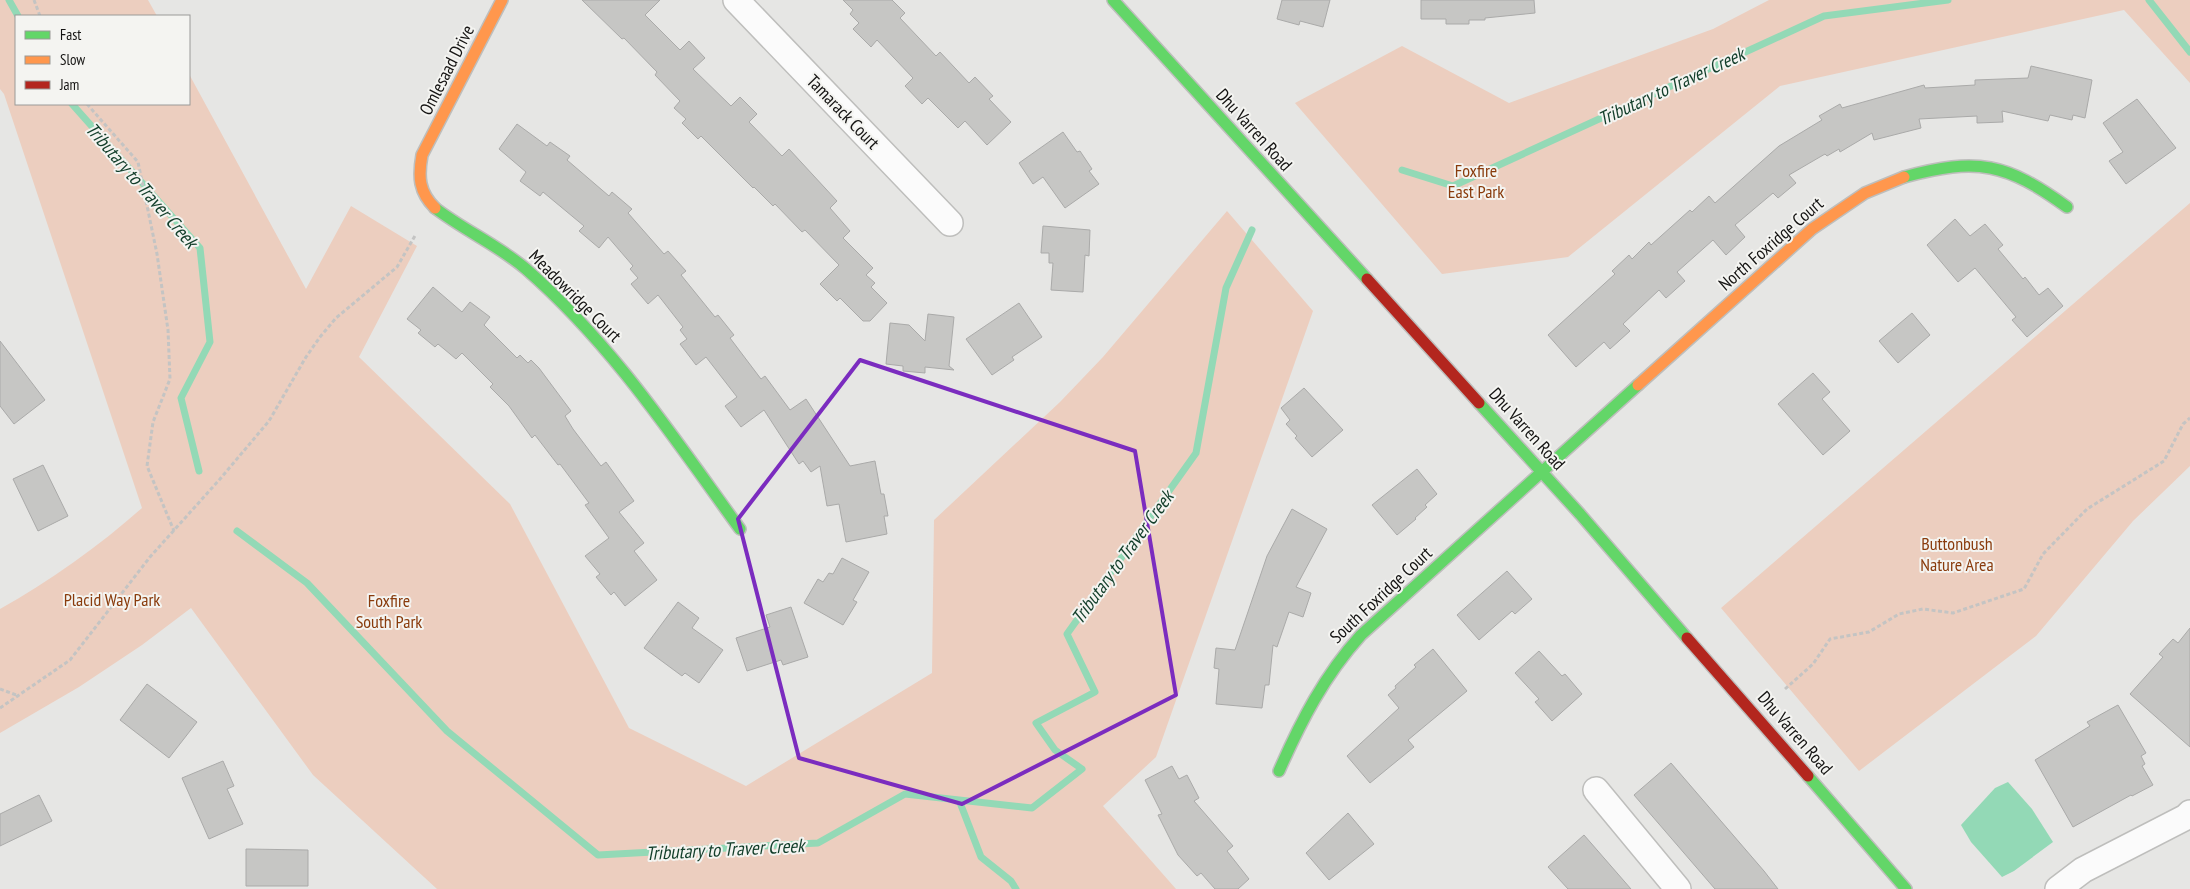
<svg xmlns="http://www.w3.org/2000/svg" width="2190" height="889" font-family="'PT Sans Narrow',sans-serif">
	<rect width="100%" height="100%" fill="#e6e6e4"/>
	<path fill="#eccebf" d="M 0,0 L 148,0 L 157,16 L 16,16 L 16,104 L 189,104 L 189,74 L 306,289 L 351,206 L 417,246 L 359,357 L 510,504 L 629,728 L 746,786 L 932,673 L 934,520 L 1060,402 L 1103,357 L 1227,211 L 1313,311 L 1156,757 L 1103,806 L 1176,889 L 437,889 L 313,775 L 191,608 L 142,645 L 79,687 L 0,733 L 0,609 C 50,581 99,546 142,508 L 4,94 L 0,89 Z
		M 1769,0 L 2190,0 L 2190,83 L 2124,10 L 1780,86 L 1568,257 L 1442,274 L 1295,103 L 1402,46 L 1509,103 L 1713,29 Z
		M 2190,203 L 2190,466 L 2133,521 L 2036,636 L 1859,771 L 1721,608 Z"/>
	<path fill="#93d9b6" d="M 2008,782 L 2032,809 L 2053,842 L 2014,871 L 2002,877 L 1971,842 L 1961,825 L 1995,788 Z"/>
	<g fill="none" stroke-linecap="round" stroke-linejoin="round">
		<path stroke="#93d9b6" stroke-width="7" d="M 9,0 L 18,16
			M 2149,0 L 2190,52
			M 72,104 L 200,248 L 210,342 L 181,398 L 199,471
			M 1402,170 L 1453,186 L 1824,16 L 1948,0
			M 237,531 L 307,583 L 447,731 L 598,855 L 818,843 L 905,794 L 1032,808 L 1082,769 L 1055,750 L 1036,723 L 1095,692 L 1067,634 L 1196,453 L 1226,288 L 1252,230
			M 959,800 L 981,857 L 1011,881 L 1016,889"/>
	</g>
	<path fill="#c6c6c4" stroke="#aaaaa9" d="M 582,0 L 660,0 L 645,15 L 680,50 L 689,41 L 705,58 L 693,69 L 731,106 L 740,97 L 757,114 L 749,122 L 782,156 L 789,149 L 837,201 L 830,208 L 850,231 L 843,238 L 873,268 L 866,275 L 875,283 L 871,287 L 887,303 L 870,321 L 863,321 L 840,298 L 837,301 L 820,284 L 839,265 L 805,230 L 802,232 L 775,204 L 773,206 L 754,187 L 753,188 L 701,136 L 698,139 L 682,123 L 686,119 L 674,108 L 680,101 L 655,75 L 657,72 L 624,38 L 622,39 Z
		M 843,0 L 892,0 L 905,13 L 900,18 L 936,56 L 940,52 L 969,83 L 975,77 L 993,96 L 989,99 L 1011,122 L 987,145 L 965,121 L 958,128 L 928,98 L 922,104 L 905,86 L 913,78 L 877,40 L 871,47 L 853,29 L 859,23 L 850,14 L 853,10 Z
		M 1282,0 L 1330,0 L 1323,27 L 1300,21 L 1299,25 L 1277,19 Z
		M 1421,0 L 1534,0 L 1535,13 L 1485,18 L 1485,20 L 1469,20 L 1469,24 L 1446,24 L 1446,19 L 1421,19 Z
		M 2031,66 L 2092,80 L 2085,118 L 2073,115 L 2072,120 L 2050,115 L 2048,121 L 2002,111 L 2003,122 L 1977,123 L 1977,116 L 1919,119 L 1921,128 L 1874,140 L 1872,133 L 1840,152 L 1839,149 L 1827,156 L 1825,154 L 1789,175 L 1796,183 L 1778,198 L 1773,193 L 1735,225 L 1745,237 L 1726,255 L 1713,240 L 1677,272 L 1685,281 L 1666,298 L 1659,290 L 1623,324 L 1630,331 L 1610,349 L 1604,342 L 1576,367 L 1548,335 L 1615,274 L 1612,271 L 1629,255 L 1632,259 L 1649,242 L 1651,245 L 1690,210 L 1692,212 L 1709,196 L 1715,203 L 1779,146 L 1822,120 L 1819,116 L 1840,104 L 1842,108 L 1924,85 L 1925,88 L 1975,85 L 1975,80 L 2028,78 Z
		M 2137,99 L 2176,148 L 2126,184 L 2109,161 L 2123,152 L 2103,123 Z
		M 517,124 L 547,146 L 550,142 L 570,156 L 567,160 L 609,196 L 612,192 L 632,209 L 628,213 L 664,254 L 668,251 L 686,271 L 681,275 L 715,317 L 718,315 L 734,335 L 730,338 L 761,379 L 765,376 L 790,410 L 806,399 L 850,466 L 875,461 L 881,494 L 884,494 L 888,516 L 884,516 L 887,534 L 846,542 L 839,504 L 827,506 L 820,466 L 811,472 L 803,461 L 799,464 L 764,410 L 741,427 L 725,406 L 737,397 L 706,357 L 696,365 L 680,344 L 687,339 L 680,330 L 683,327 L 658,295 L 648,304 L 631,284 L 638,278 L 630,269 L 633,266 L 608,237 L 599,248 L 579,231 L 584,226 L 543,192 L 540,196 L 520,181 L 526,172 L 499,149 Z
		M 1063,132 L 1077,152 L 1080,151 L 1092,169 L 1089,171 L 1099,184 L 1065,208 L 1043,177 L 1033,184 L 1019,163 Z
		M 1955,219 L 1970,236 L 1985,224 L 2003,245 L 1998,249 L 2023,279 L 2025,277 L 2039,295 L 2048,288 L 2063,306 L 2027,337 L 2012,320 L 2016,317 L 1975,268 L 1958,282 L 1927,245 Z
		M 1043,226 L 1090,230 L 1089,256 L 1085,255 L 1083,292 L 1051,290 L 1053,263 L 1049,263 L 1049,253 L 1041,253 Z
		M 433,287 L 462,312 L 470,302 L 490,317 L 484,325 L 517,358 L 520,355 L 528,363 L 531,360 L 539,368 L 571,411 L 565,416 L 573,429 L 601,466 L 606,462 L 634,501 L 619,512 L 644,543 L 634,551 L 657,580 L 625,606 L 614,592 L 611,595 L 596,577 L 600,574 L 585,556 L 609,538 L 585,505 L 589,503 L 560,464 L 558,465 L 535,435 L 532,438 L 509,406 L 490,387 L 493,384 L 462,353 L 456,359 L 438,344 L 435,347 L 418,333 L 421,330 L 407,319 Z
		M 1019,303 L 1042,337 L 1012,357 L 1014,360 L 992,375 L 966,339 Z
		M 1912,313 L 1930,335 L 1898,363 L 1879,341 Z
		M 928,314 L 954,317 L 949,366 L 954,370 L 925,367 L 925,373 L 903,371 L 903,366 L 886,364 L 890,323 L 909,325 L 925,341 Z
		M 0,341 L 45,400 L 14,424 L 0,406 Z
		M 1813,373 L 1830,392 L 1822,399 L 1850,431 L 1823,455 L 1778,404 Z
		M 1304,388 L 1343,430 L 1312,457 L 1295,438 L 1297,436 L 1286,424 L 1290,420 L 1281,408 Z
		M 43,465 L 68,516 L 38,531 L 13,479 Z
		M 1417,469 L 1437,494 L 1425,505 L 1427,507 L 1415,518 L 1416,519 L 1397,535 L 1372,505 Z
		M 1292,509 L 1327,529 L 1296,587 L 1311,593 L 1303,617 L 1289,612 L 1277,647 L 1273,645 L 1269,685 L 1265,685 L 1262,708 L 1216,704 L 1219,669 L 1214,668 L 1216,648 L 1235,650 L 1267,556 Z
		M 842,558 L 869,572 L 853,600 L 857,602 L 843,625 L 804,603 L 818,579 L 823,582 L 829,573 L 833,574 Z
		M 1507,571 L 1532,599 L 1515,614 L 1512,611 L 1479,640 L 1457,615 Z
		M 678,602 L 699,618 L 692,628 L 723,650 L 699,683 L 685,673 L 682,676 L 644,648 Z
		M 791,607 L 808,657 L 783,665 L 781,660 L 747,671 L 736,638 L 770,627 L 766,615 Z
		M 2190,628 L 2190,747 L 2130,694 L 2163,657 L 2159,654 L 2173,639 L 2178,643 Z
		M 1433,649 L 1467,691 L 1408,740 L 1414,747 L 1370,783 L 1347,756 L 1399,708 L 1388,695 L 1396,688 L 1395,686 L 1416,667 L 1414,665 Z
		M 1539,651 L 1562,676 L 1565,674 L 1582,694 L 1552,721 L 1535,702 L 1539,699 L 1515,673 Z
		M 147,684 L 197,722 L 169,758 L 120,720 Z
		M 2118,705 L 2146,753 L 2141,756 L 2145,764 L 2142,766 L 2153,785 L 2132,796 L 2131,795 L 2073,827 L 2035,760 L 2090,726 L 2087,722 Z
		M 223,761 L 234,786 L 227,789 L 243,824 L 209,839 L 182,778 Z
		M 1671,763 L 1764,871 L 1778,889 L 1715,889 L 1634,795 Z
		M 1172,766 L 1179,779 L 1187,775 L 1199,798 L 1194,801 L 1233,846 L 1227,851 L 1249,879 L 1238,889 L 1215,889 L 1201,873 L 1197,876 L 1178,855 L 1158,815 L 1162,814 L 1145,780 Z
		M 39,795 L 52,821 L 0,846 L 0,814 Z
		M 1348,813 L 1374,844 L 1329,880 L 1306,853 Z
		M 1584,835 L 1631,889 L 1568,889 L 1548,867 Z
		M 246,849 L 308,850 L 308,886 L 246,886 Z"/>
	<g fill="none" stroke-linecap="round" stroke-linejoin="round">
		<defs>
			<path id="street" d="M 736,0 L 950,223
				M 1596,790 L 1678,889
				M 2058,889 L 2083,870 L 2186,817 L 2190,813"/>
			<path id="fast" d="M 1113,0 L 1367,279
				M 1904,177 C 1978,157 2006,163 2067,207
				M 435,208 C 465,231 498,245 526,269 C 612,344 674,438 740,529
				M 1479,403 L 1580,514 L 1687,638
				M 1279,771 C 1301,721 1324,676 1361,635 L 1638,385
				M 1808,776 L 1906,889"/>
			<path id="slow" d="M 435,208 C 419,192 418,177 422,155 L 502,0
				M 1638,385 L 1812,229 L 1865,193 L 1904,177"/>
			<path id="jam" d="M 1367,279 L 1479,403
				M 1687,638 L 1808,776"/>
		</defs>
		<use href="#street" stroke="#bebebc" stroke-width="28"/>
		<use href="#fast" stroke="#bebebc" stroke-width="14"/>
		<use href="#slow" stroke="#bebebc" stroke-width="14"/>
		<use href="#jam" stroke="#bebebc" stroke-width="14"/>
		<path stroke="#c4c4c3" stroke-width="3" stroke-dasharray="4 2.5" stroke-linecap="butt" d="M 34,0 L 40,16
			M 87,104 L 138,162 L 157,254 L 168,330 L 170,379 L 153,422 L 147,466 L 174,531
			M 0,689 L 19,696
			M 1785,689 L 1813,664 L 1830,639 L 1869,632 L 1899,614 L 1923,609 L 1953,613 L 2024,589 L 2043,554 L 2087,509 L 2164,461 L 2183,424 L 2190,418
			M 0,708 L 70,660 L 150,557 L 220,479 L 269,421 L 306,357 L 320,337 L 336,318 L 397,267 L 416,234"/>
		<use href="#street" stroke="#fbfbfb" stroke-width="25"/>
		<use href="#fast" stroke="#63d668" stroke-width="11"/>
		<use href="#slow" stroke="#ff974d" stroke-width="11"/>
		<use href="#jam" stroke="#b3261e" stroke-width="11"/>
	</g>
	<path fill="none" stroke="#7b2cbf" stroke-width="4" stroke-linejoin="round" d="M 860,360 L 1135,451 L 1176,695 L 962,804 L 799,758 L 738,519 Z"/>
	<g text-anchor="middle" stroke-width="4" stroke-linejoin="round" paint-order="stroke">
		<g font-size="18" fill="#141312" stroke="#f4f4f1">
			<text transform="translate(447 70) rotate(-63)" y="6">Omlesaad Drive</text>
			<text transform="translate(843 112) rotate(46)" y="6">Tamarack Court</text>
			<text transform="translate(1254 130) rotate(48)" y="6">Dhu Varren Road</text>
			<text transform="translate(1771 244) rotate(-41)" y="6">North Foxridge Court</text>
			<text transform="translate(575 296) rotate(45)" y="6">Meadowridge Court</text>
			<text transform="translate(1527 429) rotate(48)" y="6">Dhu Varren Road</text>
			<text transform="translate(1381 595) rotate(-43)" y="6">South Foxridge Court</text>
			<text transform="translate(1795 733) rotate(49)" y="6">Dhu Varren Road</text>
		</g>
		<g font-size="18" fill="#893b0c" stroke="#f4f4f1">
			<text x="1476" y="177">Foxfire<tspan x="1476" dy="21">East Park</tspan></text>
			<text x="1957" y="550">Buttonbush<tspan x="1957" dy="21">Nature Area</tspan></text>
			<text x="112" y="606">Placid Way Park</text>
			<text x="389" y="607">Foxfire<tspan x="389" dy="21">South Park</tspan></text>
		</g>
		<g font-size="19" font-style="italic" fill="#123e2a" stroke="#f4f4f1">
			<text transform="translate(1671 86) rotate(-25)" y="7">Tributary to Traver Creek</text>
			<text transform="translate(142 185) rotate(49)" y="7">Tributary to Traver Creek</text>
			<text transform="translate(1122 557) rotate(-54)" y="7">Tributary to Traver Creek</text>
			<text transform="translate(725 849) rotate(-3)" y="7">Tributary to Traver Creek</text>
		</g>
	</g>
	<rect x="15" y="15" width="175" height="90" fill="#f4f4f1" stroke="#9a9a98"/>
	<rect x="25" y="31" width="25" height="8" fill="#63d668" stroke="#9a9a98"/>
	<text x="60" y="40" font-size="15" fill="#141312">Fast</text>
	<rect x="25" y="56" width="25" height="8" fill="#ff974d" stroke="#9a9a98"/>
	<text x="60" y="65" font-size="15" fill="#141312">Slow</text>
	<rect x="25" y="81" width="25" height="8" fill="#b3261e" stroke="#9a9a98"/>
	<text x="60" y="90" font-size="15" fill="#141312">Jam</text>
</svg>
